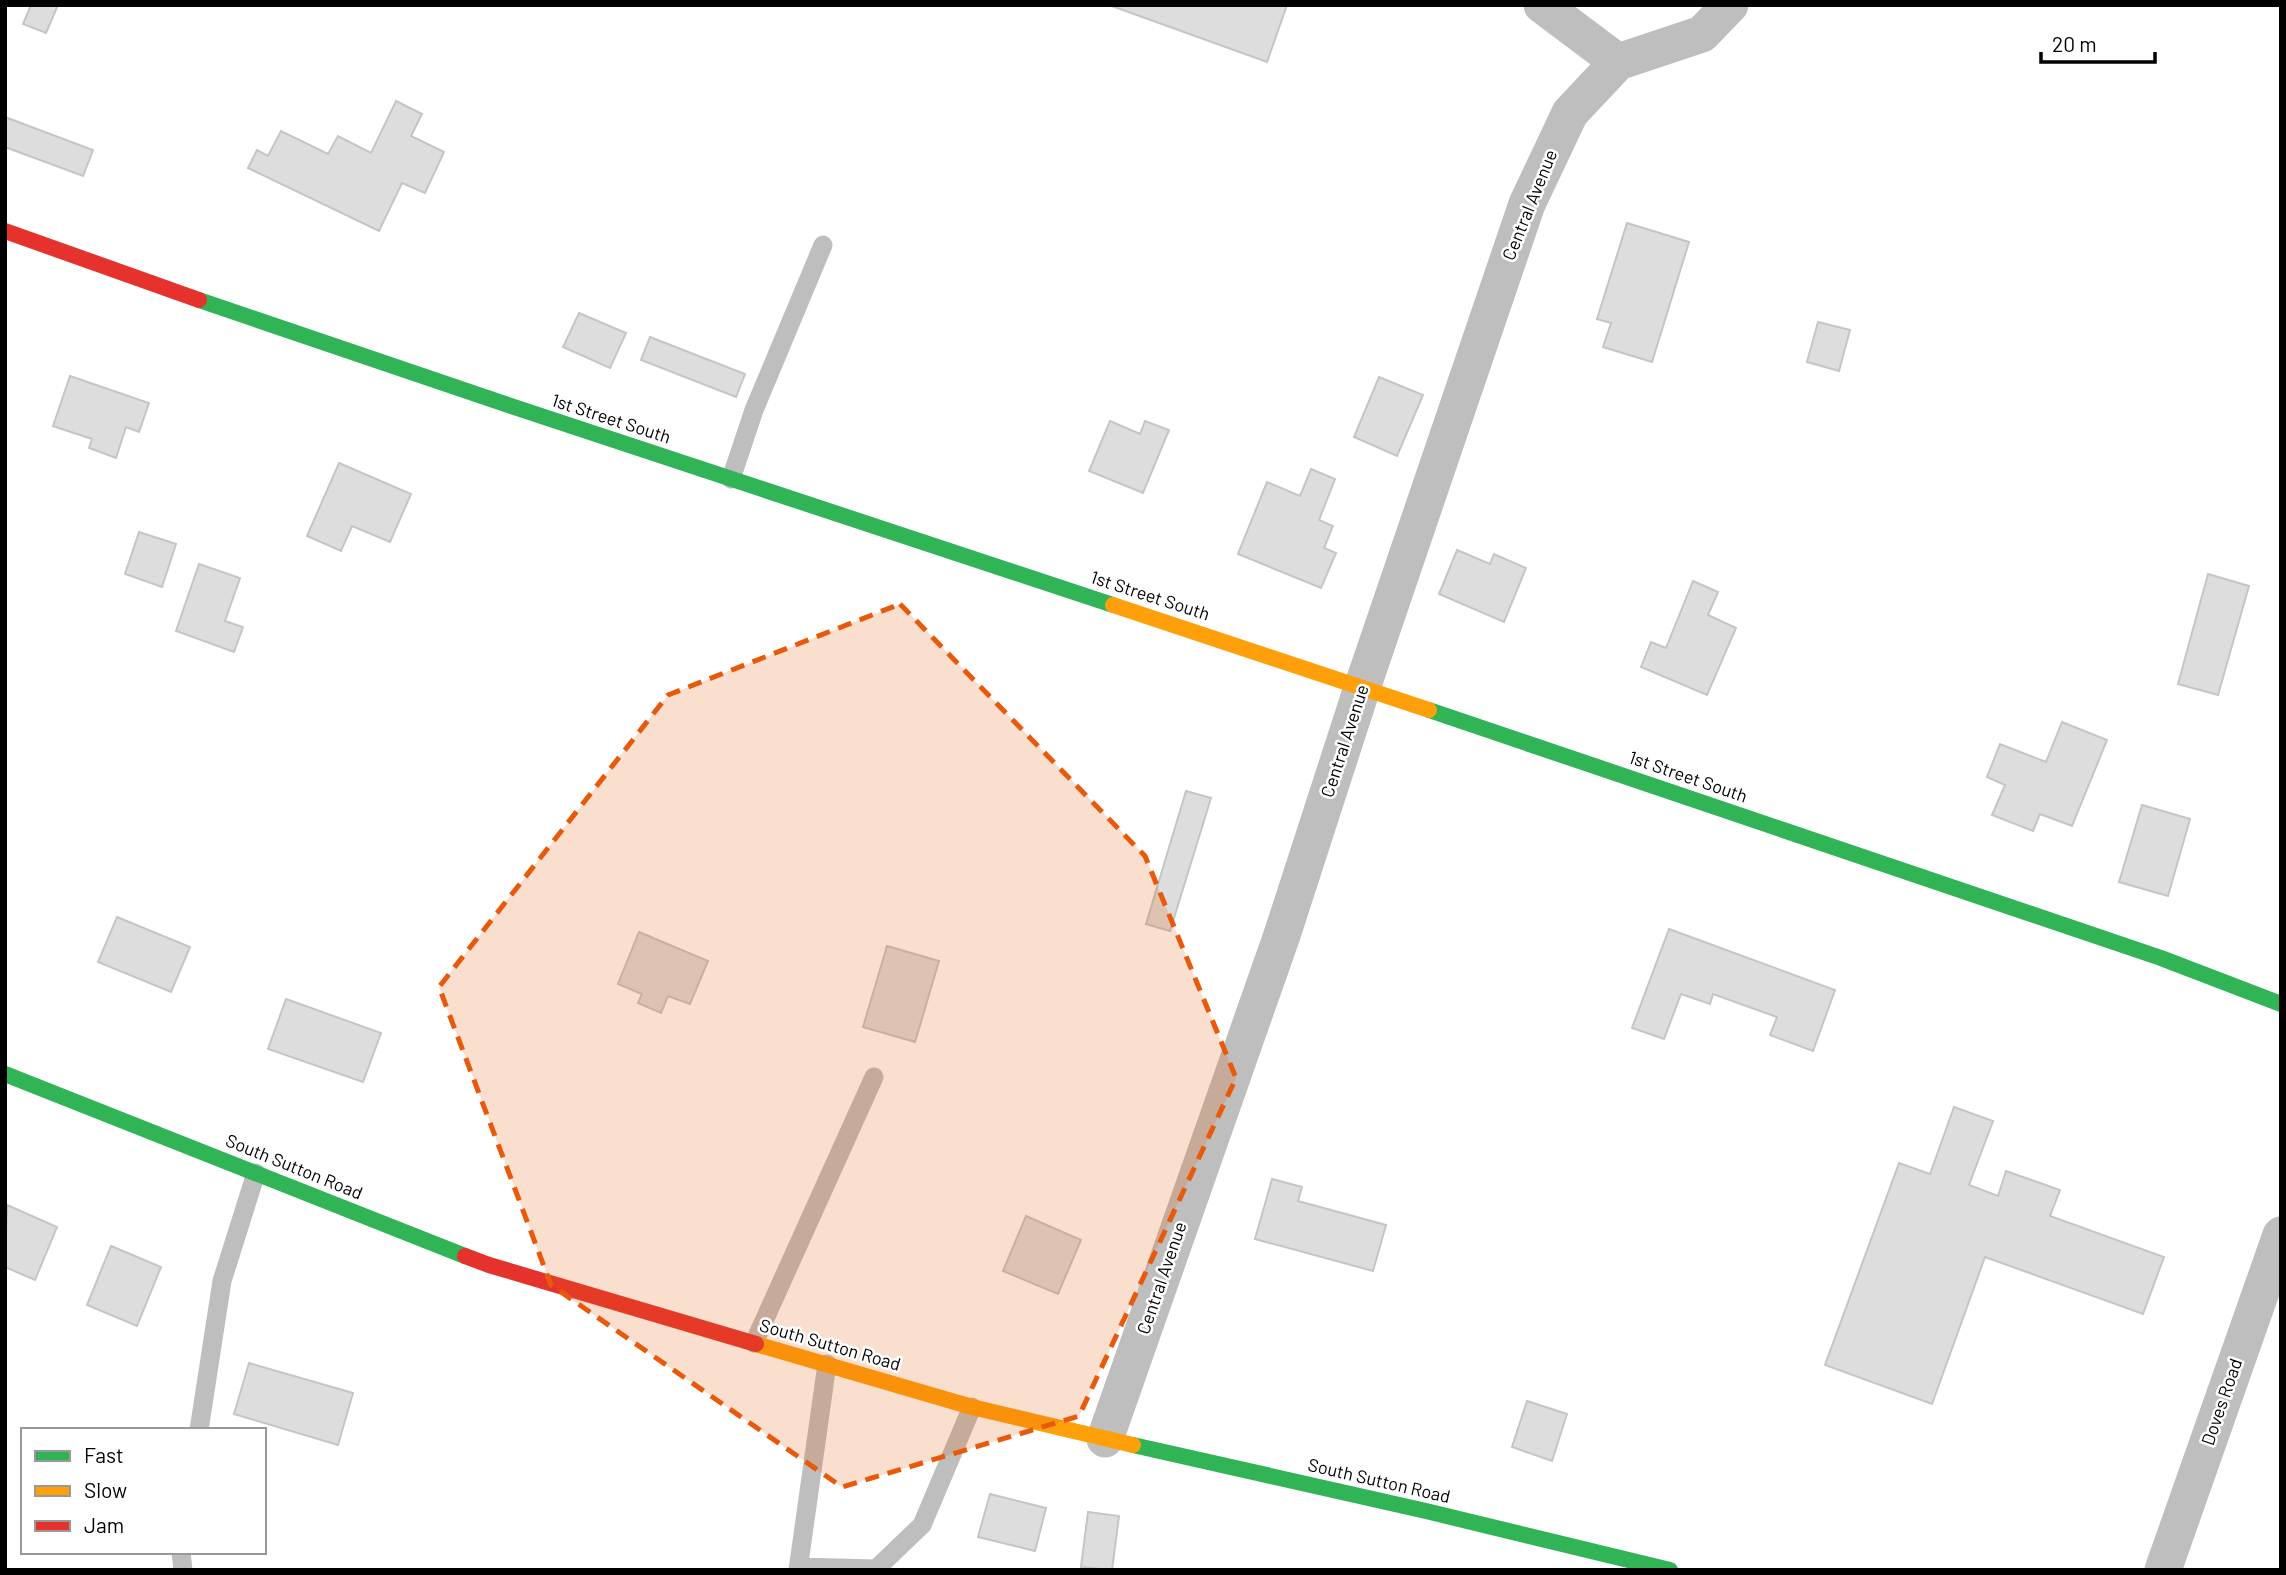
<svg xmlns="http://www.w3.org/2000/svg" width="2286" height="1575" font-family="Barlow,sans-serif">
	<rect width="100%" height="100%" fill="#fff"/>
	<path fill="#ddd" stroke="#c5c5c5" stroke-width="2" d="M 31,5 L 58,5 L 46,33 L 23,24 Z
		M 1109,5 L 1287,5 L 1267,62 Z
		M 396,101 L 422,114 L 411,136 L 444,152 L 425,193 L 402,183 L 379,231 L 248,168 L 257,150 L 268,156 L 281,131 L 328,154 L 338,136 L 371,153 Z
		M 5,117 L 93,150 L 83,176 L 5,147 Z
		M 1627,223 L 1689,242 L 1652,362 L 1603,347 L 1611,323 L 1597,319 Z
		M 579,313 L 626,333 L 610,368 L 563,347 Z
		M 1818,322 L 1850,330 L 1839,371 L 1807,362 Z
		M 650,337 L 745,374 L 736,397 L 641,360 Z
		M 70,376 L 149,403 L 139,432 L 126,427 L 116,458 L 89,448 L 92,439 L 53,426 Z
		M 1379,377 L 1423,395 L 1397,456 L 1354,437 Z
		M 1110,421 L 1140,434 L 1145,421 L 1169,430 L 1143,493 L 1089,471 Z
		M 339,463 L 411,494 L 390,542 L 352,526 L 341,551 L 307,536 Z
		M 1311,469 L 1335,479 L 1319,520 L 1333,526 L 1324,548 L 1336,553 L 1321,588 L 1238,554 L 1267,482 L 1300,496 Z
		M 139,532 L 176,544 L 162,587 L 125,574 Z
		M 1457,550 L 1490,564 L 1494,554 L 1526,568 L 1504,622 L 1439,594 Z
		M 199,564 L 240,578 L 225,621 L 243,627 L 234,652 L 176,631 Z
		M 2208,574 L 2249,586 L 2218,695 L 2178,684 Z
		M 1693,581 L 1718,592 L 1708,615 L 1736,628 L 1707,695 L 1641,667 L 1651,642 L 1666,648 Z
		M 2062,722 L 2107,740 L 2072,826 L 2040,814 L 2033,831 L 1992,815 L 2005,785 L 1987,777 L 2000,744 L 2046,762 Z
		M 1186,791 L 1211,798 L 1170,931 L 1146,924 Z
		M 2142,805 L 2190,819 L 2168,896 L 2119,882 Z
		M 117,917 L 190,947 L 171,992 L 98,962 Z
		M 1669,929 L 1835,990 L 1813,1051 L 1770,1035 L 1777,1017 L 1713,994 L 1710,1004 L 1681,994 L 1664,1039 L 1632,1028 Z
		M 639,932 L 708,961 L 690,1004 L 668,996 L 661,1013 L 638,1003 L 642,994 L 618,984 Z
		M 887,946 L 939,961 L 915,1042 L 863,1027 Z
		M 286,999 L 381,1033 L 363,1082 L 268,1049 Z
		M 1954,1107 L 1993,1121 L 1969,1185 L 1998,1196 L 2006,1171 L 2060,1190 L 2050,1216 L 2164,1257 L 2143,1314 L 1985,1257 L 1932,1404 L 1825,1365 L 1899,1163 L 1930,1174 Z
		M 1272,1179 L 1302,1187 L 1298,1201 L 1386,1225 L 1373,1271 L 1255,1239 Z
		M 7,1205 L 57,1227 L 35,1280 L 5,1267 Z
		M 1026,1216 L 1081,1240 L 1058,1294 L 1003,1271 Z
		M 111,1246 L 161,1267 L 137,1326 L 87,1305 Z
		M 249,1363 L 353,1393 L 338,1445 L 234,1414 Z
		M 1527,1401 L 1567,1414 L 1552,1461 L 1512,1447 Z
		M 990,1494 L 1046,1508 L 1035,1551 L 978,1537 Z
		M 1088,1512 L 1119,1516 L 1112,1570 L 1081,1567 Z"/>
	<g fill="none" stroke-linecap="round" stroke-linejoin="round">
		<path stroke="#bebebe" stroke-width="19" d="M 731,479 L 754,410 L 823,245
			M 754,1343 L 874,1077
			M 199,1430 L 222,1281 L 256,1173
			M 181,1552 L 183,1570
			M 799,1567 L 876,1569 L 922,1525 L 972,1407
			M 798,1570 L 827,1364"/>
		<path stroke="#bebebe" stroke-width="37" d="M 1542,5 L 1618,62
			M 1105,1439 L 1282,935 L 1362,688 L 1527,204 L 1570,113 L 1618,62 L 1702,34 L 1730,5
			M 2163,1570 L 2281,1235"/>
		<path stroke="#30b455" stroke-width="16" d="M 199,300 L 511,406 L 1113,605
			M 1429,710 L 2161,958 L 2281,1004
			M 5,1074 L 465,1256
			M 1133,1445 L 1426,1511 L 1670,1570"/>
		<path stroke="#ff9f0a" stroke-width="16" d="M 1113,605 L 1429,710
			M 756,1344 L 972,1407 L 1133,1445"/>
		<path stroke="#e5322d" stroke-width="16" d="M 5,231 L 199,300
			M 465,1256 L 489,1265 L 756,1344"/>
	</g>
	<path fill="#e8590c" fill-opacity="0.2" stroke="#e8590c" stroke-width="5" stroke-dasharray="14 9" stroke-linejoin="round" d="M 900,604 L 1145,856 L 1236,1078 L 1079,1416 L 842,1487 L 551,1285 L 439,987 L 668,695 Z"/>
	<g text-anchor="middle" stroke-width="5" stroke-linejoin="round" paint-order="stroke">
		<g font-size="18" fill="#000" stroke="#fff">
			<text transform="translate(1530 205) rotate(-68)" y="6">Central Avenue</text>
			<text transform="translate(611 419) rotate(18)" y="6">1st Street South</text>
			<text transform="translate(1150 596) rotate(18)" y="6">1st Street South</text>
			<text transform="translate(1345 741) rotate(-72)" y="6">Central Avenue</text>
			<text transform="translate(1688 777) rotate(19)" y="6">1st Street South</text>
			<text transform="translate(294 1167) rotate(22)" y="6">South Sutton Road</text>
			<text transform="translate(1162 1278) rotate(-71)" y="6">Central Avenue</text>
			<text transform="translate(830 1345) rotate(16)" y="6">South Sutton Road</text>
			<text transform="translate(2222 1402) rotate(-71)" y="6">Doves Road</text>
			<text transform="translate(1379 1481) rotate(13)" y="6">South Sutton Road</text>
		</g>
	</g>
	<rect width="2286" height="1575" fill="none" stroke="#000000" stroke-width="14"/>
	<rect x="21" y="1428" width="245" height="126" fill="#ffffff" stroke="#999999" stroke-width="2"/>
	<rect x="35" y="1451" width="35" height="10" fill="#30b455" stroke="#999999" stroke-width="2"/>
	<text x="84" y="1463" font-size="21" fill="#000000">Fast</text>
	<rect x="35" y="1486" width="35" height="10" fill="#ff9f0a" stroke="#999999" stroke-width="2"/>
	<text x="84" y="1498" font-size="21" fill="#000000">Slow</text>
	<rect x="35" y="1521" width="35" height="10" fill="#e5322d" stroke="#999999" stroke-width="2"/>
	<text x="84" y="1533" font-size="21" fill="#000000">Jam</text>
	<path d="M2041 52v10h114v-10" fill="none" stroke="#000000" stroke-width="3.5"/>
	<text x="2052" y="52" font-size="21" fill="#000000" stroke="#ffffff" stroke-width="5" paint-order="stroke">20 m</text>
</svg>
